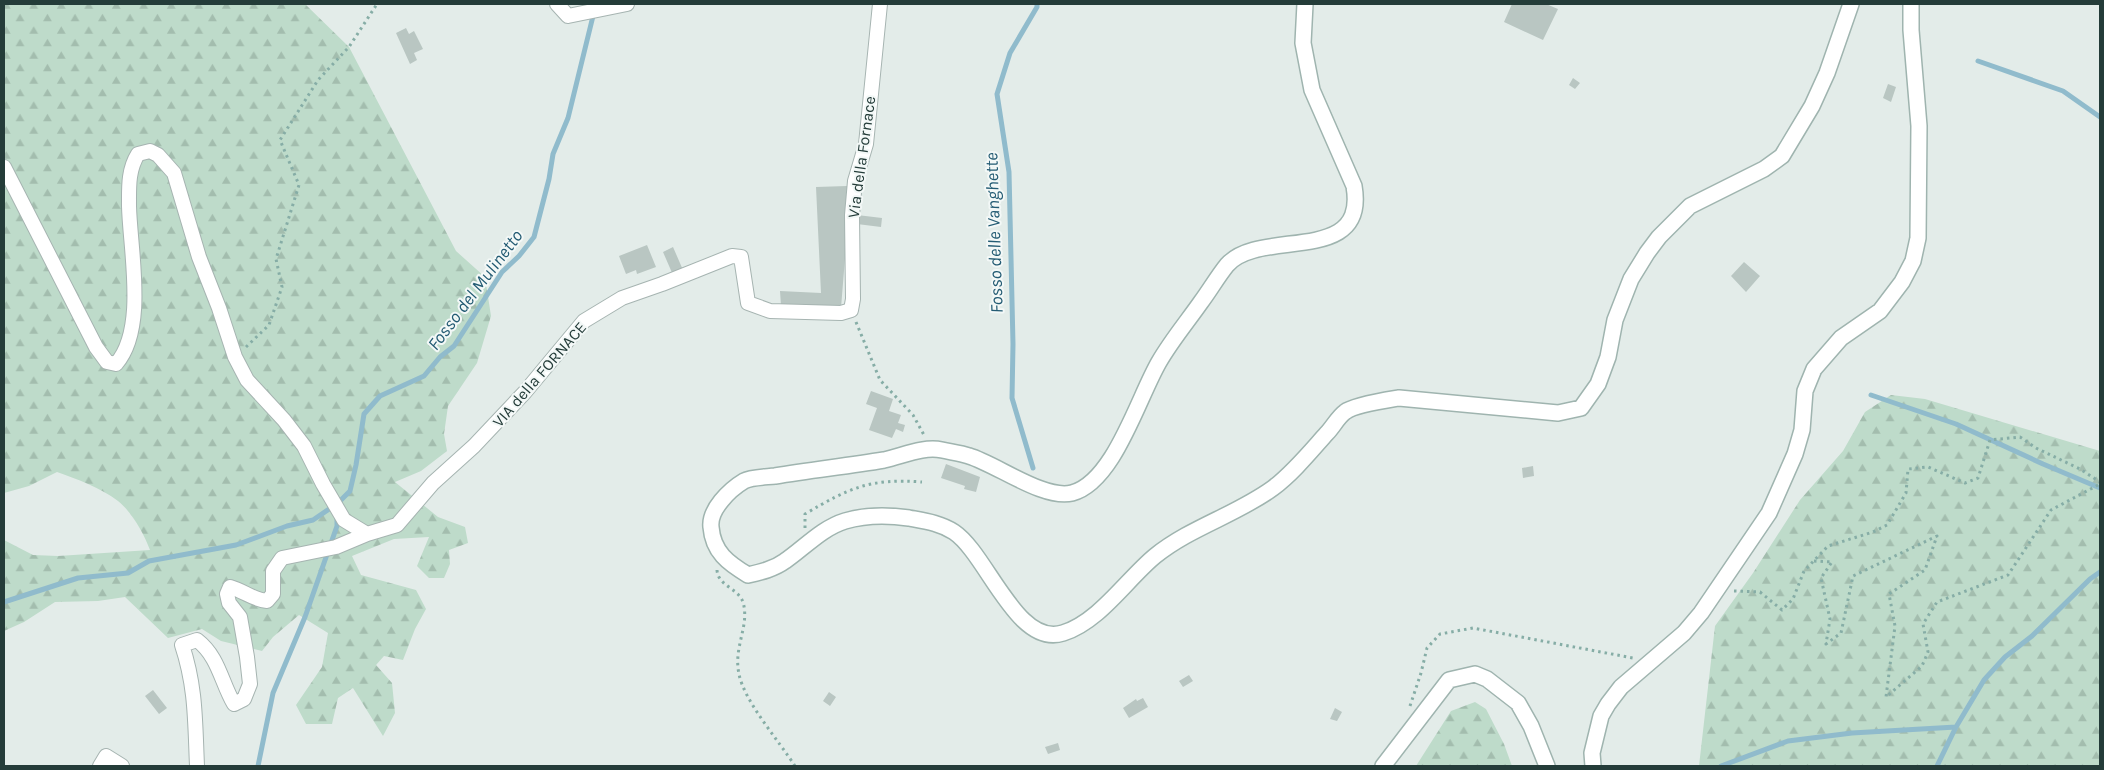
<svg xmlns="http://www.w3.org/2000/svg" width="2104" height="770" font-family="Karla,sans-serif">
	<defs>
		<pattern id="forest-firs" width="22" height="20" patternUnits="userSpaceOnUse" patternTransform="scale(1.25)"><rect width="22" height="20" fill="#bedbca"/><path d="M5 1l3.5 6h-7zM16 11l3.5 6h-7z" fill="#a3bdae"/></pattern>
	</defs>
	<rect width="100%" height="100%" fill="#e3ece9"/>
	<path fill="url(#forest-firs)" d="M 4,4 L 305,4 L 349,47 L 456,251 L 485,277 L 491,316 L 477,363 L 448,406 L 444,434 L 447,451 L 421,471 L 395,482 L 438,517 L 465,527 L 468,543 L 449,550 L 450,564 L 444,578 L 429,578 L 417,566 L 429,537 L 394,539 L 352,556 L 361,575 L 416,590 L 426,609 L 415,629 L 403,660 L 384,656 L 376,665 L 392,683 L 395,713 L 383,736 L 353,688 L 338,698 L 332,724 L 306,724 L 296,705 L 322,667 L 328,633 L 299,615 L 273,637 L 262,651 L 221,641 L 202,629 L 168,638 L 125,597 L 98,601 L 55,602 L 24,622 L 4,631 L 4,540 L 33,555 L 58,556 L 150,550 C 144,534 132,512 118,501 C 101,488 77,479 57,472 L 29,486 L 4,493 Z
		M 1891,395 L 1925,399 L 2100,451 L 2100,766 L 1699,766 L 1715,626 L 1753,573 L 1800,500 L 1843,451 L 1865,412 Z
		M 1475,702 L 1486,709 L 1504,744 L 1512,766 L 1416,766 L 1451,711 Z"/>
	<g fill="none" stroke-linecap="round" stroke-linejoin="round">
		<path stroke="#90bbcc" stroke-width="5" d="M 1978,61 L 2063,91 L 2100,117
			M 1871,395 L 1956,424 L 2043,464 L 2100,488
			M 1033,468 L 1012,398 L 1013,344 L 1009,172 L 997,94 L 1010,53 L 1037,7 L 1037,4
			M 4,602 L 78,578 L 128,573 L 149,561 L 236,545 L 287,526 L 313,520 L 338,503 L 350,491 L 356,465 L 364,414 L 380,396 L 424,376 L 440,357 L 454,346 L 502,272 L 519,256 L 534,237 L 549,179 L 553,154 L 568,118 L 594,12
			M 258,766 L 273,693 L 305,617 L 337,526 L 337,516
			M 1721,766 L 1788,741 L 1852,733 L 1956,727
			M 1937,766 L 1956,727 L 1984,680 L 2005,657 L 2032,636 L 2090,579 L 2100,572"/>
	</g>
	<path fill="#b9c6c2" d="M 1512,4 L 1546,4 L 1558,9 L 1543,40 L 1504,22 Z
		M 406,28 L 409,34 L 414,31 L 423,49 L 414,53 L 417,60 L 410,64 L 396,33 Z
		M 1573,78 L 1580,83 L 1575,89 L 1569,85 Z
		M 1888,84 L 1896,87 L 1891,102 L 1883,98 Z
		M 847,186 L 846,246 L 841,308 L 781,306 L 780,291 L 821,293 L 816,187 Z
		M 857,215 L 882,218 L 881,227 L 857,224 Z
		M 647,245 L 656,267 L 637,274 L 636,270 L 626,274 L 619,256 Z
		M 673,247 L 683,270 L 673,275 L 663,252 Z
		M 1744,262 L 1760,276 L 1746,292 L 1731,276 Z
		M 871,391 L 893,399 L 889,411 L 901,415 L 898,423 L 905,425 L 903,432 L 896,429 L 892,438 L 869,430 L 877,408 L 866,404 Z
		M 946,464 L 980,477 L 976,492 L 964,489 L 965,486 L 941,478 Z
		M 1533,466 L 1534,476 L 1523,478 L 1522,468 Z
		M 1189,675 L 1193,681 L 1183,687 L 1179,681 Z
		M 153,690 L 167,708 L 159,714 L 145,696 Z
		M 829,692 L 836,697 L 830,706 L 823,701 Z
		M 1143,698 L 1148,707 L 1129,718 L 1123,708 L 1136,699 L 1137,701 Z
		M 1335,708 L 1342,712 L 1337,721 L 1330,719 Z
		M 1058,743 L 1060,750 L 1048,754 L 1045,747 Z"/>
	<g fill="none" stroke-linecap="round" stroke-linejoin="round">
		<defs>
			<path id="street" d="M 557,4 L 568,16 L 627,4
				M 4,167 L 96,347 L 107,362 L 116,364 C 147,329 130,250 129,206 C 129,187 128,170 138,154 L 150,151 L 158,155 L 174,173 L 199,257 L 219,308 L 235,357 L 247,380 L 284,420 L 304,446 L 323,484 L 344,520 L 367,534
				M 100,766 L 106,756 L 122,766
				M 197,766 C 195,722 196,687 182,645 L 197,640 C 219,657 221,682 234,704 L 244,699 L 250,684 L 247,657 L 240,617 L 229,603 L 227,594 L 230,587 C 244,591 254,600 267,601 L 273,594 L 273,571 L 282,558 L 336,547 L 367,534 L 397,525 L 433,483 L 474,446 L 525,392 L 584,321 L 622,298 L 662,284 L 732,256 L 741,257 L 748,303 L 770,311 L 841,313 L 851,310 L 853,299 L 852,215 L 855,181 L 866,144 L 880,4"/>
			<path id="secondary" d="M 1305,4 L 1303,43 L 1312,90 L 1354,186 C 1368,267 1260,227 1227,265 C 1218,276 1210,290 1201,302 C 1187,322 1171,341 1159,362 C 1138,398 1114,482 1072,493 C 1044,500 996,464 969,456 C 961,453 951,452 942,450 C 923,446 903,456 884,460 C 848,466 811,470 775,476 C 766,477 751,477 744,481 C 729,490 709,510 711,527 C 713,552 728,563 748,575 C 761,572 774,569 785,561 C 804,548 822,528 845,521 C 865,515 888,515 909,518 C 925,521 940,523 954,532 C 987,554 1017,648 1063,633 C 1099,622 1127,579 1155,556 C 1191,527 1236,515 1273,488 C 1293,473 1310,452 1327,433 C 1333,427 1338,417 1345,412 C 1354,405 1387,400 1399,398 L 1558,413 L 1581,408 L 1598,384 L 1608,357 L 1615,320 L 1631,279 L 1647,253 L 1659,237 L 1690,206 L 1764,169 L 1782,156 L 1812,106 L 1827,73 L 1851,4
				M 1383,766 L 1449,680 L 1475,674 L 1487,679 L 1518,703 L 1531,726 L 1547,766
				M 1593,766 L 1592,753 L 1601,716 L 1608,704 L 1621,687 L 1684,633 L 1701,613 L 1769,513 L 1795,454 L 1802,430 L 1805,391 L 1814,369 L 1841,338 L 1880,311 L 1902,282 L 1913,261 L 1918,238 L 1919,126 L 1911,30 L 1911,4"/>
		</defs>
		<use href="#street" stroke="#a6b4b1" stroke-width="16"/>
		<use href="#secondary" stroke="#9fb4af" stroke-width="18"/>
		<path stroke="#86ada6" stroke-width="3" stroke-dasharray="2.5 4" stroke-linecap="butt" d="M 856,322 L 880,380 L 913,415 L 924,435
			M 246,347 L 269,325 L 282,287 L 276,259 L 299,185 L 280,140 L 318,80 L 349,47 L 377,4
			M 805,528 L 805,514 C 849,488 870,478 922,482
			M 1814,561 L 1832,562 L 1821,578 L 1830,619 L 1826,644 L 1841,633 L 1853,576 L 1937,536 L 1925,570 L 1889,594 L 1895,626 L 1886,697 L 1922,666 L 1928,652 L 1923,624 L 1937,602 L 2008,575 L 2051,510 L 2100,484
			M 717,570 C 718,586 738,588 743,602 C 750,626 733,647 739,674 C 744,701 779,741 795,766
			M 1734,591 L 1760,592 L 1782,610 L 1793,599 L 1804,571 L 1828,546 L 1873,532 L 1887,525 L 1906,493 L 1908,469 L 1928,467 L 1965,483 L 1978,478 L 1990,440 L 2020,437 L 2036,448 L 2080,469 L 2100,482
			M 1410,706 L 1421,673 L 1427,648 L 1440,634 L 1473,628 L 1633,658"/>
		<use href="#street" stroke="#fff" stroke-width="14"/>
		<use href="#secondary" stroke="#fff" stroke-width="15"/>
	</g>
	<g text-anchor="middle" stroke-width="4" stroke-linejoin="round" paint-order="stroke">
		<g font-size="16" fill="#243c39" stroke="#f3f8f7">
			<text transform="translate(861 157) rotate(-82)" y="6">Via della Fornace</text>
			<text transform="translate(539 374) rotate(-49)" y="6">VIA della FORNACE</text>
		</g>
		<g font-size="18" font-style="italic" fill="#235b73" stroke="#f3f8f7">
			<text transform="translate(994 233) rotate(-92)" y="6">Fosso delle Vanghette</text>
			<text transform="translate(475 290) rotate(-53)" y="6">Fosso del Mulinetto</text>
		</g>
	</g>
	<rect width="2104" height="770" fill="none" stroke="#243c39" stroke-width="10"/>
</svg>
